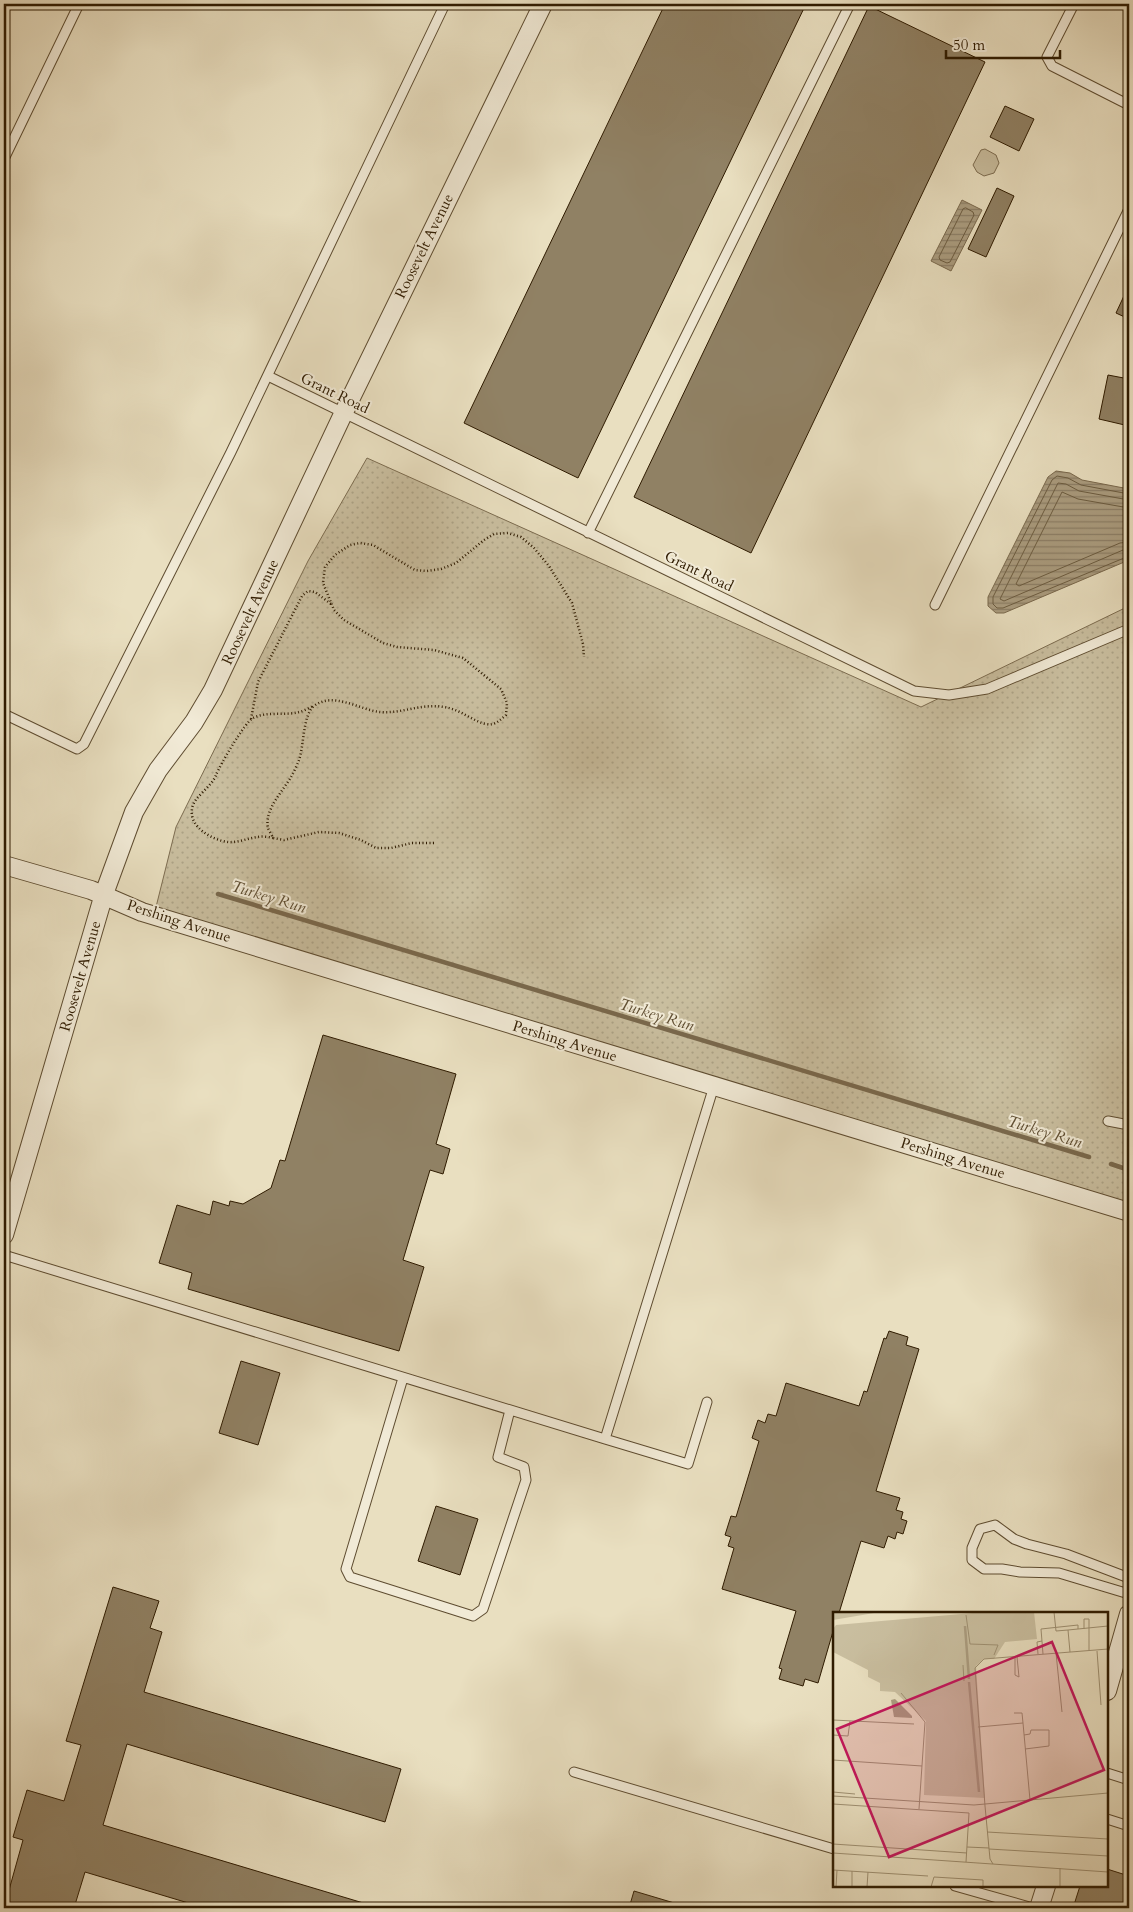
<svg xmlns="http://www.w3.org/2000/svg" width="1133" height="1912" font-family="Cardo,serif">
	<defs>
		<pattern id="grass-dots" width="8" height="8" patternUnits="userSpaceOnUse" patternTransform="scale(1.25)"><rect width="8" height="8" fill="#c9be9f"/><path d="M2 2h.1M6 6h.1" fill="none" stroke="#ada387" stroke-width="1.8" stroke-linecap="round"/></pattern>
		<pattern id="water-rules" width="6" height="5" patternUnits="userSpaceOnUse" patternTransform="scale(1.25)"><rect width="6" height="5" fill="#aa9c7f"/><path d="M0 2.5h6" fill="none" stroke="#8b7e66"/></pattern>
	</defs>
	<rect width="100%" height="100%" fill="#e9dfc0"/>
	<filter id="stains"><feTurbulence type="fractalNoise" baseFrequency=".004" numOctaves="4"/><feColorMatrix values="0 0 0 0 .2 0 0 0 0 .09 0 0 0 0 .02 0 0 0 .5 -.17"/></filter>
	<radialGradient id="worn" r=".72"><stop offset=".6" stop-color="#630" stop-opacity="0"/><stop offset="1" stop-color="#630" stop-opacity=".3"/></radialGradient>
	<path fill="url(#grass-dots)" stroke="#7c6c50" d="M 367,458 L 921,707 L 1129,606 L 1129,1212 L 154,915 L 176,827 L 308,561 Z"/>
	<path fill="#c9be9f" stroke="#7c6c50" d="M 985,149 L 996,155 L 999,163 L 994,173 L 984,176 L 977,172 L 973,165 L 981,150 Z"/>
	<path fill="url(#water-rules)" stroke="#79684c" d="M 962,200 L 982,210 L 951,271 L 931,261 Z
		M 1056,471 L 1070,473 L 1082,480 L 1129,489 L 1129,560 L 1004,613 L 996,613 L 988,606 L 988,597 L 1048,477 Z"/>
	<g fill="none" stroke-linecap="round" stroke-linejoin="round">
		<path stroke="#6c5c40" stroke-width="1" d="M 966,208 L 973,212 L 974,215 L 950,262 L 947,263 L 940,260 L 939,257 L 963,209 Z
			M 1129,494 L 1081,485 L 1068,478 L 1057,476 L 1052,480 L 993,597 L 993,604 L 997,608 L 1003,608 L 1129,556
			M 1129,500 L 1079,491 L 1066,484 L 1058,483 L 1000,599 L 1004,601 L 1123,550 L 1129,549
			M 1129,508 L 1078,499 L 1062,492 L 1016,584 L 1019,586 L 1120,543 L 1129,542"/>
		<path stroke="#79684c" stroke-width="4.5" d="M 218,894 L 1089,1157
			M 1111,1164 L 1129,1170"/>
	</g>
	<path fill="#908164" stroke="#2f1b00" d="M 665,4 L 806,4 L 578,478 L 464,423 Z
		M 869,6 L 985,62 L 751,553 L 634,497 Z
		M 1005,106 L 1034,119 L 1019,151 L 990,137 Z
		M 997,188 L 1014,196 L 986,257 L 968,249 Z
		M 1129,285 L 1129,319 L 1116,313 Z
		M 1108,375 L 1129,379 L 1129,426 L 1099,419 Z
		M 323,1035 L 456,1074 L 436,1144 L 450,1149 L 443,1174 L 430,1170 L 403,1260 L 424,1267 L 399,1351 L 188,1289 L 192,1273 L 159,1263 L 177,1205 L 210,1215 L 213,1201 L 229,1206 L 230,1201 L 243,1204 L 271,1188 L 280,1160 L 285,1161 Z
		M 889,1331 L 908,1337 L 906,1345 L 919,1349 L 876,1491 L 900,1498 L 896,1510 L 903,1512 L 901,1519 L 907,1521 L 903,1534 L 897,1532 L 895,1539 L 888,1536 L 884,1548 L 861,1541 L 839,1613 L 834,1613 L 834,1628 L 818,1683 L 805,1679 L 803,1686 L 779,1679 L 782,1669 L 779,1668 L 796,1611 L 722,1589 L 734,1548 L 728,1546 L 731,1537 L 725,1535 L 731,1516 L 736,1517 L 759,1441 L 752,1438 L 758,1420 L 765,1423 L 768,1414 L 776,1416 L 786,1383 L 859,1406 L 864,1391 L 867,1392 L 884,1338 L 886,1339 Z
		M 241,1361 L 280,1373 L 258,1445 L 219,1433 Z
		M 436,1506 L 478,1519 L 460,1575 L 418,1561 Z
		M 113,1587 L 159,1601 L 150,1628 L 162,1632 L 144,1692 L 401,1769 L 385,1822 L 127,1744 L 103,1825 L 370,1905 L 369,1908 L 205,1908 L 85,1872 L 74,1908 L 4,1908 L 23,1840 L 13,1837 L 27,1790 L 64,1801 L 81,1745 L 66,1741 Z
		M 1107,1869 L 1129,1876 L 1129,1908 L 1073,1908 L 1080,1886 L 1107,1886 Z
		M 634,1891 L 681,1905 L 680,1908 L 629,1908 Z"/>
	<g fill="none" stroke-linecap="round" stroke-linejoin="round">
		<defs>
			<path id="lane" d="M 1074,4 L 1047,57 L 1052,66 L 1129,105
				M 4,159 L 79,4
				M 268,376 L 914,691 L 949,695 L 987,689 L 1129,629
				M 588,533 L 850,4
				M 935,605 L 1129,209
				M 4,714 L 77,749 L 84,744 L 231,452 L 445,4
				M 1108,1121 L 1129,1125
				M 4,1255 L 605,1439 L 714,1086
				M 403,1378 L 346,1569 L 350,1577 L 473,1616 L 483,1609 L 526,1480 L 524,1467 L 498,1457 L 510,1410
				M 605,1439 L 688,1464 L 707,1402
				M 1129,1578 L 1066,1554 L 1027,1544 L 1014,1539 L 995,1525 L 980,1529 L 972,1548 L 972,1560 L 984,1569 L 1002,1569 L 1020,1572 L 1059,1573 L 1129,1594
				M 574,1772 L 834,1849
				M 1107,1773 L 1129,1780
				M 1107,1819 L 1129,1826
				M 955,1886 L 1033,1908"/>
			<path id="street" d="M 4,865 L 91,890 L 142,912 L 1129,1212
				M 4,1235 L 104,894 L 134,812 L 158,770 L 194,722 L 213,690 L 344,412 L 543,4
				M 1107,1691 L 1129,1614
				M 1039,1908 L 1046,1886"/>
		</defs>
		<use href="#lane" stroke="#5e4c30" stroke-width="11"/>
		<use href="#street" stroke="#5e4c30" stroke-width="20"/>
		<path stroke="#2f1b00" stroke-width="2.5" stroke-dasharray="1 2.5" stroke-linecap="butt" d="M 251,719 L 258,682 L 302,596 L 308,591 L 315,592 L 331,604
			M 273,838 C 269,837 263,836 258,837 C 248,838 238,843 228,842 C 212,840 189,827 192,809 C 193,797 211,788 216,775 C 220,765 245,722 253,718 C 267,711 285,716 299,712 C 304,711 309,708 313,706
			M 434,843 L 412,843 L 391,848 L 376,848 L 361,840 L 339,833 L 319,832 L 284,840 L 273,838 C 272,835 269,831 268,828 C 264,810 283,791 291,777 C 294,772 297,765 299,760 C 304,746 303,714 314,706 C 333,691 360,710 380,712 C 402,714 421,703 444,707 C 460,709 474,722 486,724 C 495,726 500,720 506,715 L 507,703 L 501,689 L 463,658 L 434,650 L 397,647 L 383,643 L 344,620 L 334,610 L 323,583 L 325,567 L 335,555 L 350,545 L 360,543 L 373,545 L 415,570 L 427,571 L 441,569 L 456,563 L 484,540 L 494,534 L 508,533 L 521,537 L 534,548 L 549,566 L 572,603 L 583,644 L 584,657"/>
		<use href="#lane" stroke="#f1ead6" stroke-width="9"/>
		<use href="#street" stroke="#f1ead6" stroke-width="18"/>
	</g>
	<g text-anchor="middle" stroke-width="4" stroke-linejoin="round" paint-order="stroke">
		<g font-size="15" fill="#2f1b00" stroke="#f1ead6">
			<text transform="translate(424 246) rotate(-64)" y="5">Roosevelt Avenue</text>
			<text transform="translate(335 393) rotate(26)" y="5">Grant Road</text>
			<text transform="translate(699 571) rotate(26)" y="5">Grant Road</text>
			<text transform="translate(250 612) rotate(-65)" y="5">Roosevelt Avenue</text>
			<text transform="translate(179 921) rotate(18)" y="5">Pershing Avenue</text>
			<text transform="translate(80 976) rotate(-74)" y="5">Roosevelt Avenue</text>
			<text transform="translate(565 1041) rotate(17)" y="5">Pershing Avenue</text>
			<text transform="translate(953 1158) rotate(17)" y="5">Pershing Avenue</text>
		</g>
		<g font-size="16" font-style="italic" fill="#604f33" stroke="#f1ead6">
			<text transform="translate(269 896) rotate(17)" y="6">Turkey Run</text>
			<text transform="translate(657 1014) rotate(17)" y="6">Turkey Run</text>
			<text transform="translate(1045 1131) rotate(17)" y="6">Turkey Run</text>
		</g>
	</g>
	<g transform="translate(833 1612)">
		<rect width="275" height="275" fill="#e9dfc0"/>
		<path d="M 0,0 L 24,1 L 47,0 L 0,8 ZM 151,0 L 201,0 L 204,27 L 172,30 L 161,47 L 151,47 L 143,54 L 152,186 L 91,183 L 93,109 L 62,80 L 47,79 L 47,71 L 35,65 L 35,58 L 0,40 L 0,17 L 3,13 Z" fill="#c9be9f"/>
		<path d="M 62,87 L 79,104 L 79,106 L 61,105 L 58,88 Z" fill="#aa9c7f"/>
		<path fill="none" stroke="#aa9c7f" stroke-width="2.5" d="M 132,14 L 136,67M 136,70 L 146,180"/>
		<path fill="none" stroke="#9f9173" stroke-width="1" d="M 221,0 L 223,19 L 235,18M 133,3 L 137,32 L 165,33 L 161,43M 251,17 L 251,7 L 256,7 L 256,38M 264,39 L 268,93M 237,40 L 235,18 L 245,17M 223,41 L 229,100M 205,42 L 204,30 L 209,29M 210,42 L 208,17 L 245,13 L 245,17 L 275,14M 182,45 L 182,63 L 186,65 L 184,45M 130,53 L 131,69M 68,81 L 92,110 L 86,197M 181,101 L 189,101 L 190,111M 0,108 L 81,112M 145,115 L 190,111 L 197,188M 0,123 L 15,124 L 17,109M 191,123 L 197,122 L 198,118 L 216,118 L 216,134 L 192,137M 0,148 L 89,154M 0,180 L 22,182M 0,184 L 141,193 L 275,181M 0,192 L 136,201 L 133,250M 154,220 L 275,227M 0,232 L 134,241M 134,235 L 156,236M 156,237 L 275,244M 0,241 L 275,260M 160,252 L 157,247 L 152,194 L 142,56 L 151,47 L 275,37M 0,258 L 95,264M 3,275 L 4,258M 19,275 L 19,259M 34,275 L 35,260M 98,275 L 101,265 L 150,268 L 150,275M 227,275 L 227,256"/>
		<path fill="#c2185b" fill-opacity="0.15" stroke="#c2185b" stroke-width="2.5" d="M 219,30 L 271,158 L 56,245 L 4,117 Z"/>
		<rect width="275" height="275" fill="none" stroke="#2f1b00" stroke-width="2.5"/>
	</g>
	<rect width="1133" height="1912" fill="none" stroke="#e9dfc0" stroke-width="20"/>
	<rect x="5" y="5" width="1123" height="1902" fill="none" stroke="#2f1b00" stroke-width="2.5"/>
	<rect x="10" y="10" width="1113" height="1892" fill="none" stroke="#2f1b00"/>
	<path d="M946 50v8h114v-8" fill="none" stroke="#2f1b00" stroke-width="2.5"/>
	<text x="953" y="50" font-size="15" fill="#2f1b00" stroke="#f1ead6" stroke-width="4" paint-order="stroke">50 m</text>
	<rect width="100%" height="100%" filter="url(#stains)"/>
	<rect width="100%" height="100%" fill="url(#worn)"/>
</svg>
